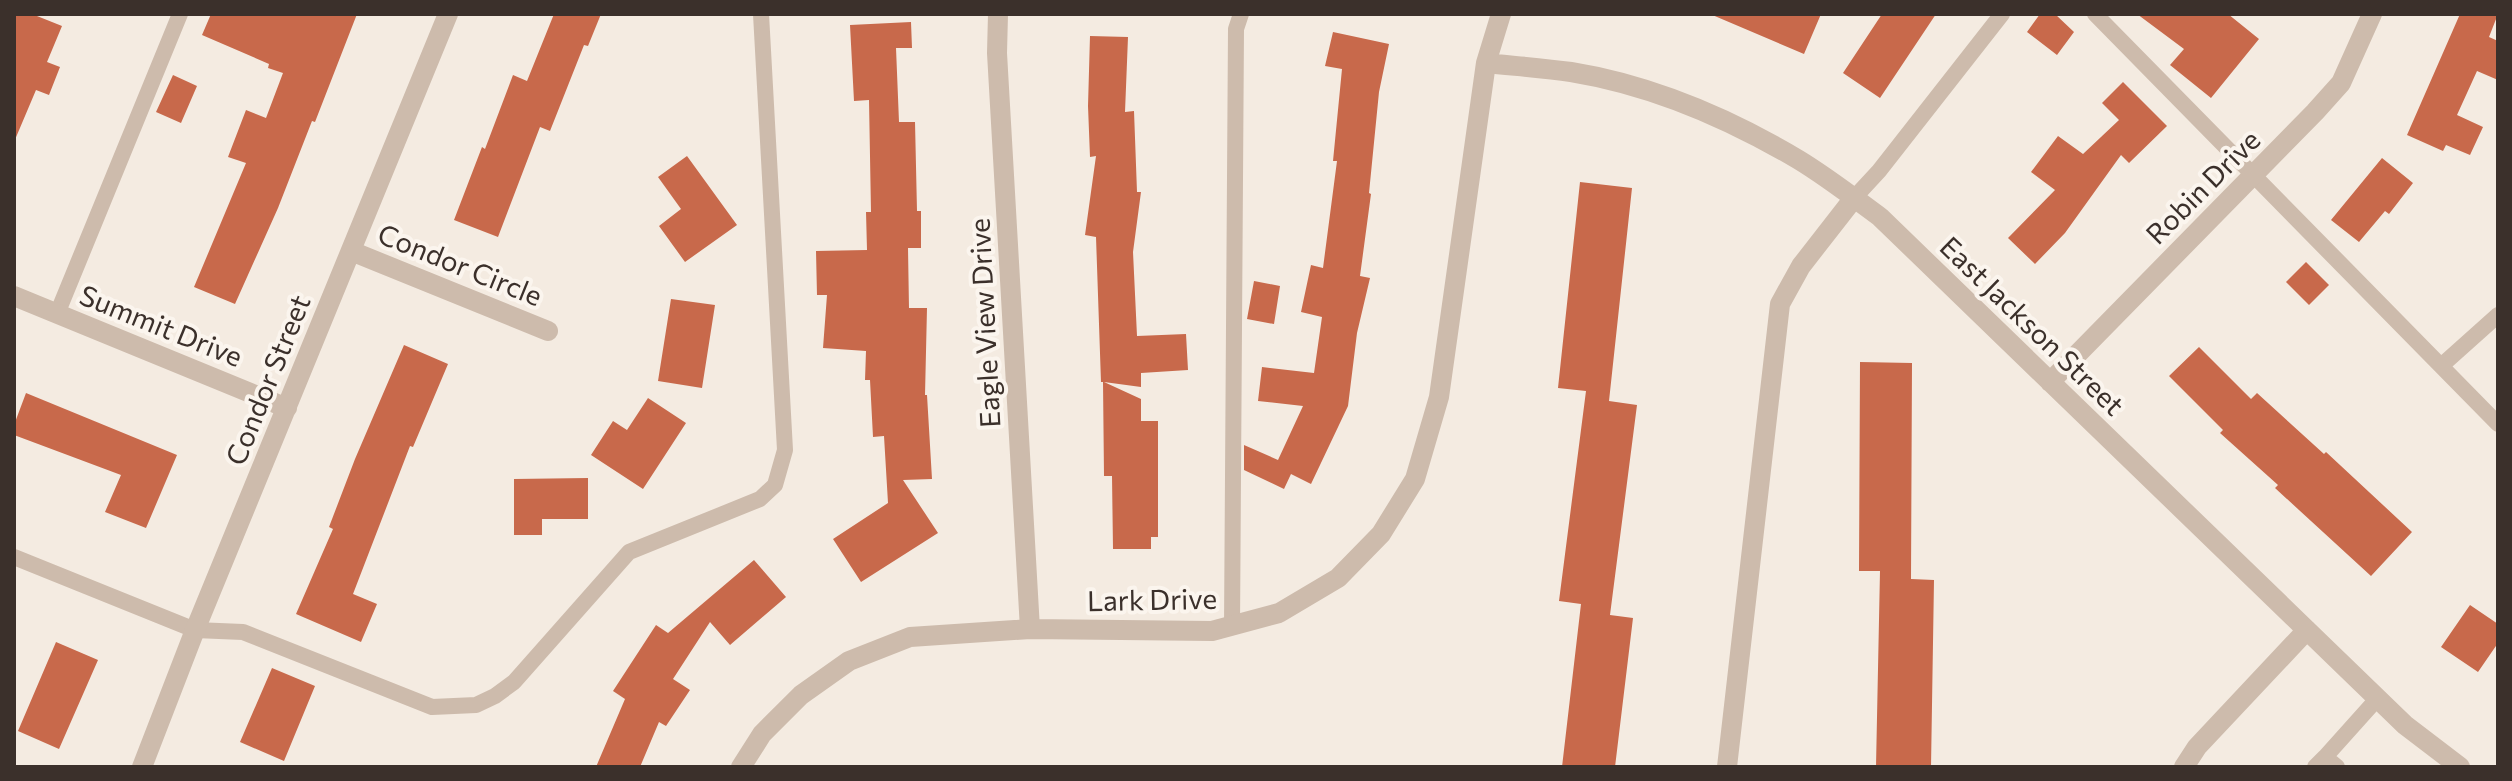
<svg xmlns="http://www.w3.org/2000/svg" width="2512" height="781" font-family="Commissioner,sans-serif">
	<rect width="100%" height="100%" fill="#f4ebe1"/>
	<path fill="#c8694b" d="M 14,14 L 32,14 L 62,26 L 47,62 L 60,67 L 49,95 L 36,90 L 14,142 Z
		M 211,14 L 357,14 L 315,122 L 312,121 L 278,208 L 235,304 L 194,287 L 246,163 L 228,157 L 246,110 L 266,118 L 283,73 L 268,68 L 269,64 L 202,35 Z
		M 554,14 L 601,14 L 588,46 L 584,45 L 550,131 L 540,127 L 498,237 L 454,220 L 482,147 L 485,149 L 513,75 L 527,81 Z
		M 1710,14 L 1821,14 L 1804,54 Z
		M 1882,14 L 1936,14 L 1880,98 L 1843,73 Z
		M 2040,14 L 2055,14 L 2074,32 L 2057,55 L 2027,32 Z
		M 2137,14 L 2228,14 L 2259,39 L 2211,98 L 2170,65 L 2184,49 Z
		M 2460,14 L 2498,14 L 2489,37 L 2498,41 L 2498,80 L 2477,71 L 2457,115 L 2483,127 L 2470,155 L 2446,145 L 2443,151 L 2407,135 Z
		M 911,22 L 912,48 L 896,48 L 899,122 L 915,122 L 917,211 L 921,211 L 921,248 L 908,248 L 909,308 L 927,308 L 925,395 L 927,395 L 932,479 L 903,480 L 938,533 L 861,582 L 833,539 L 888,503 L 884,436 L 873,437 L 870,380 L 865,380 L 866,351 L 823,348 L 827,295 L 817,295 L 816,251 L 867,250 L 866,212 L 871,212 L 869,100 L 854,101 L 850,25 Z
		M 1333,32 L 1389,44 L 1379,92 L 1369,193 L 1371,194 L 1360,276 L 1370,278 L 1357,333 L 1348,406 L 1311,484 L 1291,474 L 1284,489 L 1244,470 L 1244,445 L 1278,460 L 1303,406 L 1258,401 L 1262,367 L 1314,373 L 1322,317 L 1301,312 L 1311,265 L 1323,268 L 1337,161 L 1333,161 L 1342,69 L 1325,66 Z
		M 1090,36 L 1128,37 L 1125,112 L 1134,111 L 1137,192 L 1141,192 L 1133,252 L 1137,336 L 1186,334 L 1188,370 L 1141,373 L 1141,387 L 1104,382 L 1141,399 L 1141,421 L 1158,421 L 1158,537 L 1151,537 L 1151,549 L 1113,549 L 1112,476 L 1104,476 L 1103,382 L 1101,382 L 1096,237 L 1085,235 L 1096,156 L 1090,157 L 1088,106 Z
		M 173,75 L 197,86 L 181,123 L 156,112 Z
		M 2123,82 L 2167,126 L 2129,163 L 2121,155 L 2065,233 L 2035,264 L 2008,238 L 2055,190 L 2031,172 L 2058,136 L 2083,154 L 2119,120 L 2102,103 Z
		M 687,156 L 737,225 L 685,262 L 659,226 L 681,209 L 658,177 Z
		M 2382,158 L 2413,183 L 2389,214 L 2385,211 L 2359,242 L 2331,220 Z
		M 1580,182 L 1632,188 L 1609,401 L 1637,405 L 1610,615 L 1633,618 L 1615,767 L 1562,767 L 1581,604 L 1559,601 L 1586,391 L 1558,388 Z
		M 2306,262 L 2329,285 L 2309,305 L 2286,282 Z
		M 1254,281 L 1280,286 L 1274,324 L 1247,319 Z
		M 671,299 L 715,305 L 702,388 L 658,381 Z
		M 404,345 L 448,364 L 413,447 L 410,446 L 353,594 L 377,604 L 361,642 L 296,614 L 333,529 L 329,527 L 355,459 Z
		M 2199,347 L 2251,399 L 2257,393 L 2324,454 L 2326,452 L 2412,532 L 2371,576 L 2275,488 L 2278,485 L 2220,433 L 2223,430 L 2169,376 Z
		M 1860,362 L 1912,363 L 1911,579 L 1934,580 L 1931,767 L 1876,767 L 1880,571 L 1859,571 Z
		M 26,393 L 177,455 L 146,528 L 105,512 L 121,475 L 14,435 L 14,425 Z
		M 648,398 L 686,423 L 643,489 L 591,455 L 613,421 L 627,430 Z
		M 588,478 L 588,519 L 542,519 L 542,535 L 514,535 L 514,479 Z
		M 754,560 L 786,597 L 730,645 L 710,622 L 673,679 L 690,690 L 666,726 L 659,722 L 640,767 L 596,767 L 625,699 L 613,691 L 656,625 L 668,633 Z
		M 2470,605 L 2498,624 L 2498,643 L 2478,672 L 2441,647 Z
		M 56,642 L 98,660 L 59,749 L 18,731 Z
		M 272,668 L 315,686 L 284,761 L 240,742 Z"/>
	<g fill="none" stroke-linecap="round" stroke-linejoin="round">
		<path stroke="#cdbbac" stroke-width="16" d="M 2095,14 L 2498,424
			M 1854,198 L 1879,171 L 2002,14
			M 57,314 L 180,14
			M 2441,366 L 2498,315
			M 14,557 L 195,630 L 243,632 L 432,707 L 476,705 L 495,696 L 514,682 L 629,552 L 760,499 L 775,485 L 785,450 L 761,14
			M 1232,627 L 1236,29 L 1241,14
			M 2325,757 L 2377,699
			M 2315,767 L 2325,757 L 2337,767"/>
		<path stroke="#cdbbac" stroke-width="20" d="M 998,14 L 997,53 L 1030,629
			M 1486,63 C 1514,66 1543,68 1571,72 C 1651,85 1730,119 1799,160 C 1827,177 1854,198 1880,217 L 2405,725 L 2460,767
			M 351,251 L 548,331
			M 14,296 L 287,408
			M 2050,382 L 2315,112 L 2341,83 L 2372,14
			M 142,767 L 195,630 L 448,14
			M 741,767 L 762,734 L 801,695 L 849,661 L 910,637 L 1030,629 L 1212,631 L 1279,613 L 1338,578 L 1381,534 L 1415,479 L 1439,397 L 1486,63 L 1501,14
			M 1727,767 L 1780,304 L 1801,266 L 1854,198
			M 2184,767 L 2197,747 L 2307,630"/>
	</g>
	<g text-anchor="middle" stroke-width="8" stroke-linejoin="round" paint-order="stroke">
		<g font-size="28" fill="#3b302b" stroke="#fbf5ee">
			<text transform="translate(2203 187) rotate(-45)" y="10">Robin Drive</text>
			<text transform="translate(460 265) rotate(22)" y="10">Condor Circle</text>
			<text transform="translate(985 323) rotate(-93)" y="10">Eagle View Drive</text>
			<text transform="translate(161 326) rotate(22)" y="10">Summit Drive</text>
			<text transform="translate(2032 326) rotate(44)" y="10">East Jackson Street</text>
			<text transform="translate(268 380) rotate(-68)" y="10">Condor Street</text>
			<text transform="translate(1152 600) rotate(-1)" y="10">Lark Drive</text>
		</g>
	</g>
	<rect width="2512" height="781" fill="none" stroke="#3b302b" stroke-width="32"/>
</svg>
